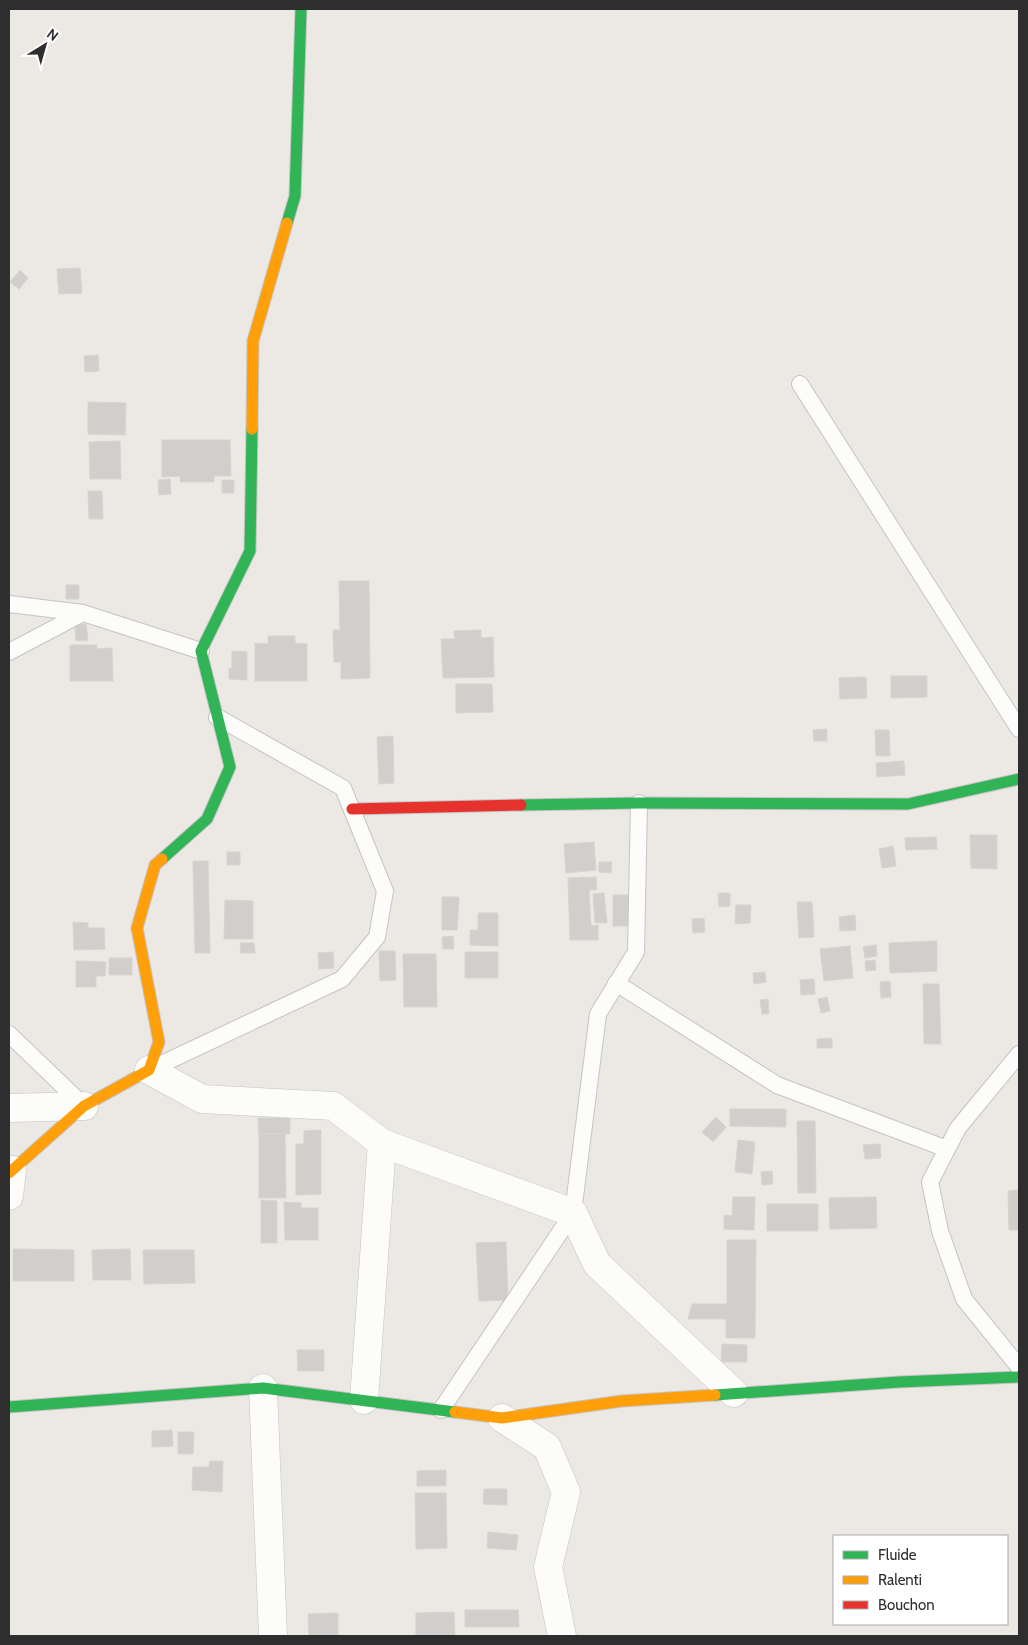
<svg xmlns="http://www.w3.org/2000/svg" width="1028" height="1645" font-family="Cabin,sans-serif">
	<rect width="100%" height="100%" fill="#ece8e4"/>
	<path fill="#d1cecb" stroke="#d7d4d0" d="M 80,268 L 82,293 L 59,294 L 57,269 Z
		M 20,270 L 28,278 L 19,289 L 10,282 Z
		M 98,355 L 99,371 L 85,372 L 84,356 Z
		M 88,402 L 126,403 L 125,435 L 88,434 Z
		M 162,440 L 230,440 L 231,476 L 214,476 L 214,482 L 180,482 L 180,476 L 162,477 Z
		M 120,441 L 121,479 L 90,479 L 89,442 Z
		M 170,479 L 171,494 L 159,495 L 158,480 Z
		M 222,480 L 234,480 L 234,493 L 222,493 Z
		M 88,491 L 102,491 L 103,519 L 89,519 Z
		M 339,581 L 369,581 L 370,678 L 341,679 L 341,662 L 334,662 L 333,630 L 340,630 Z
		M 66,585 L 79,585 L 79,599 L 66,599 Z
		M 86,624 L 88,640 L 76,641 L 75,625 Z
		M 481,630 L 481,638 L 493,637 L 494,677 L 443,678 L 441,639 L 455,639 L 454,631 Z
		M 268,636 L 295,636 L 295,643 L 307,644 L 307,681 L 255,681 L 255,643 L 268,644 Z
		M 70,645 L 97,645 L 97,649 L 112,648 L 113,681 L 70,681 Z
		M 232,651 L 247,652 L 247,680 L 229,679 L 229,669 L 232,668 Z
		M 891,676 L 927,676 L 927,697 L 891,698 Z
		M 866,677 L 867,698 L 840,699 L 839,678 Z
		M 456,684 L 492,684 L 493,712 L 456,713 Z
		M 827,729 L 827,741 L 814,741 L 813,730 Z
		M 875,730 L 889,730 L 890,756 L 876,756 Z
		M 393,736 L 394,783 L 379,784 L 377,737 Z
		M 904,761 L 905,775 L 877,777 L 876,763 Z
		M 970,835 L 997,835 L 997,869 L 971,868 Z
		M 936,837 L 937,849 L 906,850 L 905,838 Z
		M 594,842 L 596,870 L 566,873 L 564,844 Z
		M 893,846 L 896,866 L 882,868 L 879,849 Z
		M 227,852 L 240,852 L 240,865 L 227,865 Z
		M 193,861 L 208,861 L 210,953 L 195,953 Z
		M 599,862 L 612,862 L 611,873 L 599,872 Z
		M 596,877 L 597,890 L 589,890 L 591,926 L 598,925 L 598,940 L 570,940 L 568,878 Z
		M 604,893 L 607,923 L 595,923 L 593,894 Z
		M 718,893 L 730,893 L 730,906 L 719,907 Z
		M 613,895 L 628,895 L 629,926 L 613,926 Z
		M 442,897 L 459,897 L 457,930 L 442,930 Z
		M 225,900 L 253,901 L 253,939 L 224,939 Z
		M 797,902 L 812,902 L 814,937 L 799,938 Z
		M 736,905 L 751,905 L 750,923 L 735,924 Z
		M 478,913 L 498,913 L 498,946 L 470,945 L 470,930 L 478,930 Z
		M 855,915 L 856,930 L 840,931 L 839,917 Z
		M 704,918 L 705,932 L 693,933 L 692,919 Z
		M 73,922 L 88,923 L 88,928 L 104,928 L 105,949 L 74,950 Z
		M 453,936 L 454,949 L 443,949 L 442,937 Z
		M 937,941 L 937,971 L 890,973 L 889,943 Z
		M 240,943 L 254,943 L 255,953 L 241,953 Z
		M 876,945 L 877,956 L 865,958 L 863,947 Z
		M 850,946 L 853,978 L 824,981 L 820,949 Z
		M 379,951 L 395,951 L 396,980 L 380,981 Z
		M 333,952 L 334,968 L 319,969 L 318,953 Z
		M 465,952 L 498,952 L 498,978 L 465,978 Z
		M 403,954 L 436,954 L 437,1007 L 404,1007 Z
		M 109,958 L 132,958 L 132,975 L 109,975 Z
		M 875,960 L 876,970 L 866,971 L 865,961 Z
		M 76,961 L 106,962 L 105,976 L 96,976 L 96,987 L 76,987 Z
		M 765,972 L 766,982 L 754,984 L 753,973 Z
		M 814,979 L 815,994 L 801,995 L 800,980 Z
		M 890,981 L 891,997 L 881,998 L 880,982 Z
		M 923,984 L 939,984 L 941,1044 L 924,1044 Z
		M 827,997 L 830,1011 L 821,1013 L 818,999 Z
		M 768,999 L 769,1014 L 762,1014 L 760,1000 Z
		M 832,1038 L 832,1048 L 817,1048 L 817,1039 Z
		M 730,1109 L 786,1109 L 786,1127 L 730,1126 Z
		M 716,1117 L 726,1127 L 713,1142 L 702,1132 Z
		M 258,1118 L 290,1118 L 290,1134 L 259,1134 Z
		M 797,1121 L 815,1121 L 816,1193 L 798,1193 Z
		M 321,1130 L 321,1194 L 296,1195 L 296,1144 L 304,1144 L 304,1131 Z
		M 259,1134 L 285,1134 L 286,1198 L 259,1198 Z
		M 738,1140 L 755,1142 L 752,1174 L 735,1172 Z
		M 880,1144 L 881,1158 L 865,1159 L 863,1145 Z
		M 772,1171 L 773,1184 L 762,1185 L 761,1172 Z
		M 1019,1190 L 1019,1230 L 1009,1230 L 1008,1191 Z
		M 733,1197 L 755,1197 L 754,1230 L 724,1229 L 724,1215 L 732,1216 Z
		M 876,1197 L 877,1228 L 830,1229 L 829,1198 Z
		M 261,1200 L 277,1201 L 277,1243 L 261,1243 Z
		M 284,1202 L 301,1203 L 301,1208 L 318,1208 L 318,1240 L 285,1240 Z
		M 767,1204 L 818,1204 L 818,1231 L 767,1231 Z
		M 727,1240 L 756,1240 L 755,1338 L 726,1338 L 726,1319 L 688,1319 L 692,1304 L 727,1304 Z
		M 506,1242 L 508,1300 L 479,1301 L 476,1243 Z
		M 13,1249 L 74,1250 L 74,1281 L 13,1281 Z
		M 130,1249 L 131,1280 L 93,1280 L 92,1250 Z
		M 143,1250 L 194,1250 L 195,1283 L 144,1284 Z
		M 722,1344 L 747,1345 L 747,1362 L 721,1362 Z
		M 297,1350 L 324,1350 L 324,1371 L 298,1371 Z
		M 172,1430 L 173,1446 L 152,1447 L 152,1431 Z
		M 178,1432 L 194,1432 L 193,1454 L 178,1454 Z
		M 210,1461 L 223,1461 L 222,1492 L 192,1490 L 193,1467 L 209,1467 Z
		M 446,1470 L 446,1486 L 417,1486 L 417,1471 Z
		M 484,1489 L 507,1489 L 507,1505 L 483,1504 Z
		M 415,1493 L 446,1493 L 447,1548 L 416,1549 Z
		M 488,1532 L 518,1535 L 516,1550 L 487,1548 Z
		M 465,1610 L 518,1610 L 519,1627 L 465,1627 Z
		M 454,1612 L 455,1636 L 416,1636 L 416,1613 Z
		M 338,1613 L 338,1636 L 309,1636 L 308,1614 Z"/>
	<g fill="none" stroke-linecap="round" stroke-linejoin="round">
		<defs>
			<path id="lane" d="M 800,384 L 1019,729
				M 9,604 L 83,613
				M 9,652 L 83,613 L 201,651
				M 616,983 L 777,1085 L 947,1149
				M 9,1034 L 84,1106
				M 1019,1054 L 958,1128 L 930,1182 L 940,1231 L 964,1299 L 1019,1367
				M 149,1070 L 342,979 L 377,937 L 385,891 L 343,788 L 217,717
				M 441,1410 L 573,1213 L 598,1014 L 636,952 L 639,803"/>
			<path id="street" d="M 149,1070 L 202,1099 L 333,1106 L 382,1143 L 573,1213 L 597,1264 L 734,1393
				M 9,1108 L 84,1106
				M 9,1196 L 12,1170
				M 263,1388 L 273,1636
				M 364,1400 L 382,1143
				M 502,1418 L 547,1447 L 566,1492 L 548,1567 L 562,1636"/>
			<path id="fast" d="M 287,223 L 295,196 L 301,9
				M 521,805 L 639,803 L 908,804 L 1019,779
				M 162,859 L 207,819 L 230,767 L 201,651 L 250,551 L 252,429
				M 715,1395 L 899,1382 L 1019,1377
				M 9,1407 L 263,1388 L 455,1412"/>
			<path id="slow" d="M 252,429 L 253,341 L 287,223
				M 9,1173 L 84,1106 L 149,1070 L 159,1042 L 137,928 L 155,865 L 162,859
				M 455,1412 L 502,1418 L 622,1401 L 715,1395"/>
			<path id="jam" d="M 352,809 L 521,805"/>
		</defs>
		<use href="#lane" stroke="#c5c4c5" stroke-width="18"/>
		<use href="#street" stroke="#c5c4c5" stroke-width="29"/>
		<use href="#fast" stroke="#c5c4c5" stroke-width="13"/>
		<use href="#slow" stroke="#c5c4c5" stroke-width="13"/>
		<use href="#jam" stroke="#c5c4c5" stroke-width="13"/>
		<use href="#lane" stroke="#fcfcfb" stroke-width="16"/>
		<use href="#street" stroke="#fcfcfb" stroke-width="28"/>
		<use href="#fast" stroke="#30b455" stroke-width="11"/>
		<use href="#slow" stroke="#ff9f0a" stroke-width="11"/>
		<use href="#jam" stroke="#e5322d" stroke-width="11"/>
	</g>
	<rect width="1028" height="1645" fill="none" stroke="#2e2e2e" stroke-width="20"/>
	<rect x="833" y="1535" width="175" height="90" fill="#ffffff" stroke="#ababab"/>
	<rect x="843" y="1551" width="25" height="8" fill="#30b455" stroke="#ababab"/>
	<text x="878" y="1560" font-size="15" fill="#2e2e2e">Fluide</text>
	<rect x="843" y="1576" width="25" height="8" fill="#ff9f0a" stroke="#ababab"/>
	<text x="878" y="1585" font-size="15" fill="#2e2e2e">Ralenti</text>
	<rect x="843" y="1601" width="25" height="8" fill="#e5322d" stroke="#ababab"/>
	<text x="878" y="1610" font-size="15" fill="#2e2e2e">Bouchon</text>
	<g transform="translate(45 45) rotate(37)" stroke="#ffffff" stroke-width="4" paint-order="stroke">
	<path d="M0-4L9 19L0 12L-9 19Z" fill="#2e2e2e"/>
	<text y="-8" font-size="14" font-weight="bold" text-anchor="middle" fill="#2e2e2e">N</text>
	</g>
</svg>
